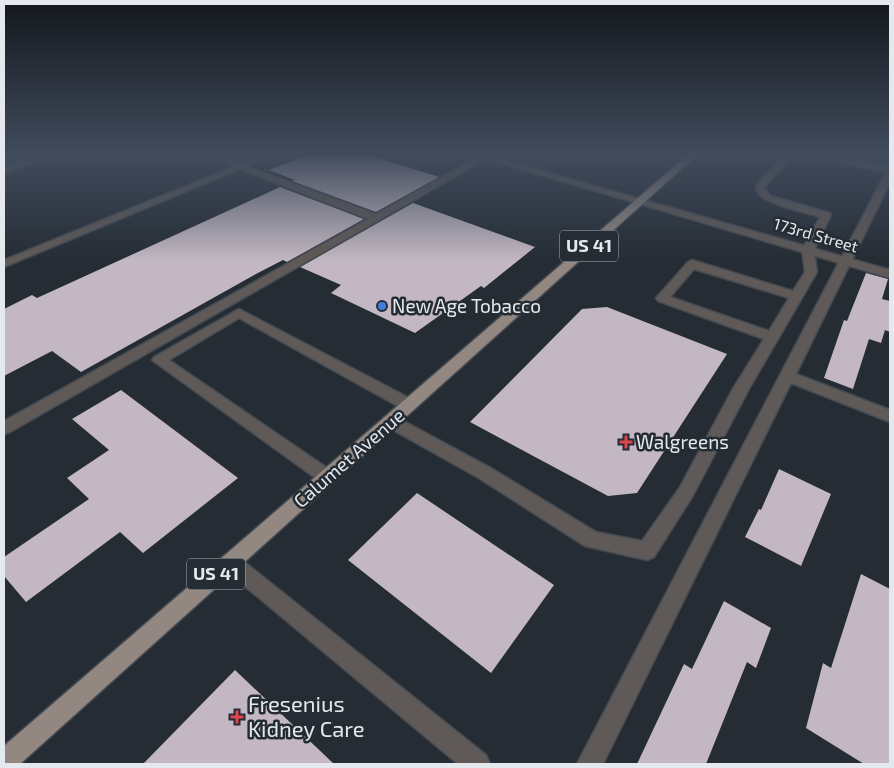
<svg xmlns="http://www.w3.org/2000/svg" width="894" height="768" font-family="'Exo 2',sans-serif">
	<rect width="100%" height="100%" fill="#252c34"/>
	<path fill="#c2b7c2" d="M 310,154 L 365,154 L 439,177 L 376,212 L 292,181 L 295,180 L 269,170 Z
		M 280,187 L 364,219 L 287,262 L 283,260 L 256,274 L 81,372 L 52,351 L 4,376 L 4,309 L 32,295 L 37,298 Z
		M 413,203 L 535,247 L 484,288 L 481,286 L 415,333 L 331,293 L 341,285 L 300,267 Z
		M 866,273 L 888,279 L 882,299 L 890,301 L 890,332 L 885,330 L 881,343 L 869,339 L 853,389 L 824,378 L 844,320 L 847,321 Z
		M 607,307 L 727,354 L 637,493 L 608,496 L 470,422 L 582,309 Z
		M 121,390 L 238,478 L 143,553 L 120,532 L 26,602 L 4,576 L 4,557 L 89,499 L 67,478 L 109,450 L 72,419 Z
		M 779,469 L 831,494 L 801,566 L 745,537 L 759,509 L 761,510 Z
		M 417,493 L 554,585 L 491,673 L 348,560 Z
		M 861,574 L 890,589 L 890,764 L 864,764 L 806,728 L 823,663 L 831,668 Z
		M 724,601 L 771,628 L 756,668 L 747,662 L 706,764 L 637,764 L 684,664 L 692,669 Z
		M 235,670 L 334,764 L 143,764 Z"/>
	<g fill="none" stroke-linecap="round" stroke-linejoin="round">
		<defs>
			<path id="service" d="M 47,154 L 59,154 L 4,173 L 4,167 Z
				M 202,154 L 213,154 L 376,214 L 482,155 L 488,155 L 489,157 L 10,432 L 4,434 L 4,421 L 368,219 Z
				M 508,154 L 518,154 L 504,163 L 498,163 L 498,159 Z
				M 773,154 L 788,154 L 791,156 L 764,188 L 771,196 L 830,213 L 831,215 L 814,250 L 817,272 L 750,387 L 692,497 L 654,557 L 647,560 L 585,546 L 477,477 L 384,425 L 382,421 L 384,417 L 390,415 L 396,417 L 489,467 L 596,532 L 642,541 L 680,487 L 734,387 L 764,339 L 658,301 L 656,298 L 688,262 L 692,260 L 793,291 L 805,272 L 802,250 L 820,217 C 806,212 753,203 756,186 L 781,157 ZM 694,269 L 789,298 L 769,331 L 670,297 Z
				M 814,154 L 828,154 L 890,167 L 890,182 L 796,374 L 890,410 L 890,422 L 791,383 L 603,764 L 577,764 L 886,172 L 818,157 Z
				M 239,309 L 415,401 L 417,405 L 415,409 L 409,411 L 403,409 L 239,318 L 169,360 L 333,472 L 336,477 L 333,482 L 327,484 L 321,482 L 152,360 L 154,357 Z
				M 230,553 L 237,556 L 486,755 L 490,764 L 458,764 L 223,568 L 220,562 L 223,556 Z"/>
			<path id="minor" d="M 265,154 L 276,154 L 4,267 L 4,260 Z"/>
			<path id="tertiary" d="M 470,154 L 482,154 L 890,270 L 890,278 Z"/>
			<path id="primary" d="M 689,154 L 698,154 L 20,764 L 4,764 L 4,746 Z"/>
		</defs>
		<use href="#service" stroke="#444a52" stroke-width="3"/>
		<use href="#minor" stroke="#444a52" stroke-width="3"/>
		<use href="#tertiary" stroke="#444a52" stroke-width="3"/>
		<use href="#primary" stroke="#444a52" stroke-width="3"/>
		<use href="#service" fill="#5f5a57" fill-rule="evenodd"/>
		<use href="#minor" fill="#5f5a57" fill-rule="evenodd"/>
		<use href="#tertiary" fill="#5f5a57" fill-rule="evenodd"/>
		<use href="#primary" fill="#928881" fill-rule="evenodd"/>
	</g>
	<linearGradient id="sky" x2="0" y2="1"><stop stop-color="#14181d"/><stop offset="0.59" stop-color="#404b5c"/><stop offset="1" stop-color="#404b5c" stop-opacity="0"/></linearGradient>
	<rect width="894" height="261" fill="url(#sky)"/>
	<circle fill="#3f7fe0" stroke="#252c34" stroke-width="2" cx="382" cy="306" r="5"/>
	<g fill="#e0444e" stroke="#252c34" stroke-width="2">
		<path d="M623.5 434.5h5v5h5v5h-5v5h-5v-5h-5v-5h5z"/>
		<path d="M234.5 709.5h5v5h5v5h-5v5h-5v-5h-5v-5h5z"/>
	</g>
	<g text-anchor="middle" stroke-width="5" stroke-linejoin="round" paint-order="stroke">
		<g font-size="16" fill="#e4e9ee" stroke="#252c34">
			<text transform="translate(816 235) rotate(16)" y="6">173rd Street</text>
		</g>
		<g fill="#252c34" stroke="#abb0b6" stroke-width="1">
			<rect x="560" y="230.5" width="58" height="31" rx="4"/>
			<rect x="187" y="558.5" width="58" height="31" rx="4"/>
		</g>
		<g font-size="18" font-weight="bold" fill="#e4e9ee">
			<text x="589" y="252">US 41</text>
			<text x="216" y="580">US 41</text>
		</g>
		<g font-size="19" fill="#e4e9ee" stroke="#252c34" text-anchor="start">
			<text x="392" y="313">New Age Tobacco</text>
			<text x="636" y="449">Walgreens</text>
		</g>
		<g font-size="19" fill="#e4e9ee" stroke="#252c34">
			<text transform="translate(349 458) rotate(-41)" y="7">Calumet Avenue</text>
		</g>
		<g font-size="22" fill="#e4e9ee" stroke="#252c34" text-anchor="start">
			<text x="248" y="712">Fresenius<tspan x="248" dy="25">Kidney Care</tspan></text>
		</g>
	</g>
	<rect width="894" height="768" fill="none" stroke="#e4e9ee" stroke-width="10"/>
</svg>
